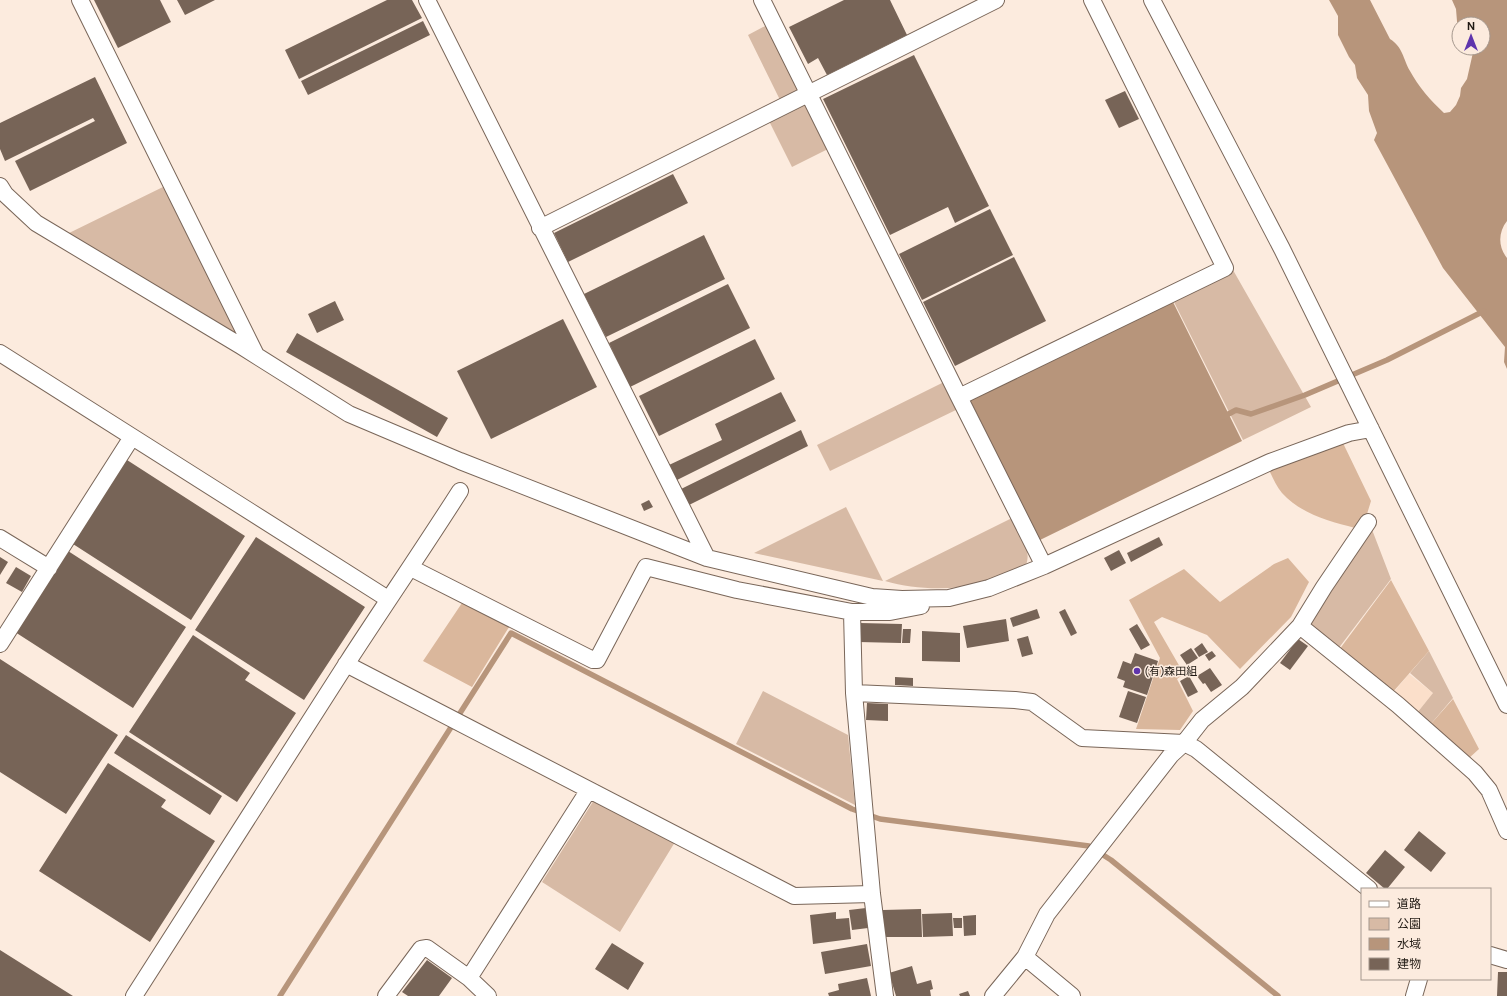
<svg xmlns="http://www.w3.org/2000/svg" width="1507" height="996" font-family="'DM Sans','Noto Sans JP',sans-serif">
	<rect width="100%" height="100%" fill="#fcebde"/>
	<path fill="#fbdfca" d="M 1409,674 L 1433,693 L 1417,713 L 1393,693 Z"/>
	<path fill="#d7baa5" d="M 767,25 L 800,92 L 781,102 L 748,35 Z
		M 806,103 L 828,149 L 792,167 L 769,121 Z
		M 165,186 L 242,340 L 65,235 Z
		M 1233,270 L 1311,407 L 1243,440 L 1173,300 Z
		M 944,382 L 958,409 L 830,471 L 817,445 Z
		M 846,507 L 883,581 L 754,553 Z
		M 1012,518 C 1020,533 1032,549 1026,565 C 1013,571 999,578 986,582 C 953,591 917,590 885,581 Z
		M 1371,527 L 1391,579 L 1338,649 L 1307,625 Z
		M 1429,651 L 1453,698 L 1430,725 L 1417,713 L 1433,693 L 1410,673 Z
		M 763,691 L 848,735 L 855,805 L 736,744 Z
		M 594,800 L 675,842 L 620,932 L 542,882 Z"/>
	<path fill="#dab79c" d="M 1342,441 L 1371,501 L 1367,514 L 1355,528 C 1329,521 1301,514 1282,493 C 1276,486 1272,476 1268,468 Z
		M 1288,558 L 1309,582 L 1291,617 L 1240,669 L 1207,635 L 1162,617 L 1154,622 L 1184,674 L 1177,679 L 1193,711 L 1180,730 L 1136,729 L 1160,658 L 1129,600 L 1184,569 L 1220,602 L 1274,564 Z
		M 1391,580 L 1429,651 L 1392,693 L 1339,650 Z
		M 462,603 L 509,627 L 472,687 L 423,661 Z
		M 1453,699 L 1479,749 L 1468,759 L 1430,725 Z"/>
	<path fill="#b7957b" d="M 1329,0 L 1370,0 L 1390,39 C 1403,47 1403,59 1410,71 C 1418,86 1431,101 1444,113 L 1450,112 L 1456,105 L 1460,96 L 1461,88 L 1467,79 L 1474,48 L 1483,48 L 1483,24 L 1459,24 L 1459,46 L 1456,9 L 1452,0 L 1507,0 L 1507,221 C 1498,232 1498,247 1507,258 L 1507,369 L 1504,362 L 1505,347 L 1443,268 L 1374,140 L 1377,133 L 1369,111 L 1368,95 L 1357,78 L 1355,65 L 1349,57 L 1338,35 L 1338,16 Z
		M 1172,300 L 1242,441 L 1040,540 L 970,400 Z"/>
	<g fill="none" stroke-linecap="round" stroke-linejoin="round">
		<path stroke="#b7957b" stroke-width="5.5" d="M 1223,417 L 1236,410 L 1251,414 L 1305,395 L 1387,360 L 1484,311
			M 280,996 L 511,633 L 852,809 L 880,819 L 1089,846 L 1111,860 L 1278,996"/>
	</g>
	<path fill="#776457" d="M 94,0 L 160,0 L 171,22 L 118,48 Z
		M 177,0 L 215,0 L 185,15 Z
		M 387,0 L 412,0 L 422,18 L 299,79 L 285,50 Z
		M 844,0 L 890,0 L 907,35 L 827,75 L 818,58 L 808,64 L 789,27 Z
		M 423,21 L 430,35 L 308,95 L 301,81 Z
		M 914,55 L 989,206 L 955,223 L 948,207 L 890,235 L 823,99 Z
		M 95,77 L 127,143 L 30,191 L 15,161 L 95,121 L 93,118 L 5,161 L 0,149 L 0,123 Z
		M 1125,91 L 1139,119 L 1119,128 L 1105,100 Z
		M 673,174 L 688,203 L 568,262 L 554,233 Z
		M 990,209 L 1013,255 L 922,300 L 899,254 Z
		M 704,235 L 725,279 L 606,337 L 584,294 Z
		M 1014,257 L 1046,321 L 955,366 L 923,302 Z
		M 728,284 L 750,328 L 630,387 L 609,343 Z
		M 335,301 L 344,320 L 317,333 L 308,314 Z
		M 563,319 L 597,387 L 491,439 L 457,371 Z
		M 297,333 L 448,418 L 437,437 L 286,352 Z
		M 755,339 L 775,379 L 659,436 L 639,396 Z
		M 781,392 L 796,421 L 677,480 L 669,465 L 722,440 L 715,424 Z
		M 801,430 L 808,446 L 689,505 L 681,489 Z
		M 127,460 L 245,536 L 191,620 L 73,544 Z
		M 649,500 L 653,507 L 644,511 L 641,504 Z
		M 256,537 L 365,607 L 304,700 L 195,630 Z
		M 1159,537 L 1163,545 L 1131,562 L 1127,553 Z
		M 1119,550 L 1126,563 L 1111,571 L 1104,558 Z
		M 68,551 L 186,627 L 133,708 L 15,632 Z
		M 0,557 L 8,562 L 0,575 Z
		M 16,567 L 31,576 L 22,592 L 6,583 Z
		M 1037,609 L 1040,618 L 1013,627 L 1010,618 Z
		M 1065,609 L 1077,633 L 1071,636 L 1059,612 Z
		M 1006,619 L 1009,641 L 967,648 L 963,626 Z
		M 860,623 L 902,624 L 901,643 L 859,642 Z
		M 1137,624 L 1150,645 L 1141,650 L 1129,629 Z
		M 903,629 L 911,629 L 910,643 L 902,643 Z
		M 922,631 L 960,633 L 960,662 L 922,661 Z
		M 193,635 L 250,673 L 245,680 L 296,713 L 237,802 L 129,732 Z
		M 1028,636 L 1033,654 L 1022,657 L 1017,639 Z
		M 1298,639 L 1308,646 L 1290,670 L 1280,663 Z
		M 1202,643 L 1208,652 L 1199,657 L 1194,649 Z
		M 1191,648 L 1198,658 L 1187,665 L 1180,655 Z
		M 1212,651 L 1216,656 L 1209,661 L 1205,655 Z
		M 1135,653 L 1158,661 L 1147,695 L 1123,687 L 1125,681 L 1117,678 L 1123,661 L 1131,664 Z
		M 0,659 L 118,735 L 66,814 L 0,772 Z
		M 1210,668 L 1222,685 L 1211,692 L 1205,683 L 1203,684 L 1197,676 Z
		M 1189,676 L 1198,692 L 1188,697 L 1180,681 Z
		M 895,677 L 913,678 L 913,686 L 895,685 Z
		M 1128,691 L 1146,697 L 1137,723 L 1119,717 Z
		M 867,703 L 888,704 L 888,721 L 866,720 Z
		M 126,735 L 222,796 L 210,815 L 114,753 Z
		M 108,763 L 166,800 L 161,807 L 215,841 L 150,942 L 39,871 Z
		M 1419,831 L 1446,853 L 1431,872 L 1404,850 Z
		M 1385,850 L 1405,867 L 1387,889 L 1385,889 L 1366,873 Z
		M 866,908 L 868,928 L 852,930 L 849,910 Z
		M 921,909 L 922,937 L 883,937 L 883,910 Z
		M 836,912 L 836,919 L 849,918 L 851,939 L 813,944 L 810,915 Z
		M 952,913 L 953,936 L 923,937 L 922,914 Z
		M 976,915 L 976,935 L 964,936 L 963,916 Z
		M 953,918 L 962,918 L 962,928 L 954,928 Z
		M 612,943 L 644,963 L 628,990 L 595,969 Z
		M 867,944 L 871,966 L 825,974 L 821,952 Z
		M 0,950 L 73,996 L 0,996 Z
		M 427,960 L 452,978 L 439,996 L 408,996 L 402,992 Z
		M 912,966 L 917,984 L 931,980 L 933,989 L 930,990 L 931,996 L 896,996 L 889,973 Z
		M 1498,972 L 1507,972 L 1507,996 L 1497,996 Z
		M 867,978 L 871,996 L 829,996 L 828,993 L 839,990 L 838,984 Z
		M 968,991 L 970,996 L 960,996 L 959,994 Z"/>
	<g fill="none" stroke-linecap="round" stroke-linejoin="round">
		<defs>
			<path id="street" d="M 80,0 L 256,355
				M 427,0 L 707,558
				M 762,0 L 959,397 L 1044,566
				M 1152,0 L 1282,249 L 1507,705
				M 0,186 L 5,194 L 36,223 L 241,346 L 349,414 L 460,461 L 707,558 L 872,597 L 902,599 L 949,598 L 989,588 L 1044,566 L 1270,462 L 1349,433 L 1371,429
				M 540,228 L 996,0
				M 0,353 L 388,599
				M 959,397 L 1225,268 L 1092,0
				M 0,538 L 49,568
				M 411,568 L 593,660 L 597,660 L 646,567 L 737,590 L 852,612 L 890,612 L 921,606
				M 852,612 L 854,693 L 872,894 L 885,996
				M 1300,626 L 1398,705 L 1475,773 L 1489,790 L 1507,831
				M 0,644 L 132,437
				M 346,664 L 794,896 L 872,894
				M 854,693 L 1015,700 L 1032,702 L 1082,738 L 1184,743 L 1196,749 L 1369,889
				M 1490,955 L 1507,960
				M 1025,957 L 1072,996
				M 469,978 L 588,791
				M 134,996 C 205,885 276,774 347,663 C 384,606 423,549 460,491
				M 386,996 L 421,949 L 427,948 L 469,978 L 488,996
				M 993,996 L 1025,957 L 1047,914 L 1171,755 L 1184,743 L 1202,720 L 1242,687 L 1300,626 L 1324,587 L 1368,522
				M 1414,996 L 1419,979"/>
		</defs>
		<use href="#street" stroke="#796659" stroke-width="18"/>
		<use href="#street" stroke="#fff" stroke-width="16"/>
	</g>
	<circle fill="#5f35ad" stroke="#fcebde" stroke-width="1.5" cx="1137" cy="671" r="4"/>
	<g text-anchor="middle" stroke-width="3" stroke-linejoin="round" paint-order="stroke">
		<g font-size="11" fill="#201913" stroke="#fcebde" text-anchor="start">
			<text x="1145" y="675">(有)森田組</text>
		</g>
	</g>
	<rect x="1361" y="888" width="130" height="92" fill="#fcebde" stroke="#a4978d"/>
	<rect x="1369" y="901" width="20" height="6" fill="#ffffff" stroke="#a4978d"/>
	<text x="1397" y="908" font-size="12" fill="#201913">道路</text>
	<rect x="1369" y="918" width="20" height="12" fill="#d7baa5" stroke="#a4978d"/>
	<text x="1397" y="928" font-size="12" fill="#201913">公園</text>
	<rect x="1369" y="938" width="20" height="12" fill="#b7957b" stroke="#a4978d"/>
	<text x="1397" y="948" font-size="12" fill="#201913">水域</text>
	<rect x="1369" y="958" width="20" height="12" fill="#776457" stroke="#a4978d"/>
	<text x="1397" y="968" font-size="12" fill="#201913">建物</text>
	<g transform="translate(1471 36)"><circle r="19" fill="#fcebde" stroke="#a4978d"/>
	<path d="M0-3L7 15L0 10L-7 15Z" fill="#5f35ad"/>
	<text y="-6" font-size="11" font-weight="bold" text-anchor="middle" fill="#201913">N</text>
	</g>
</svg>
